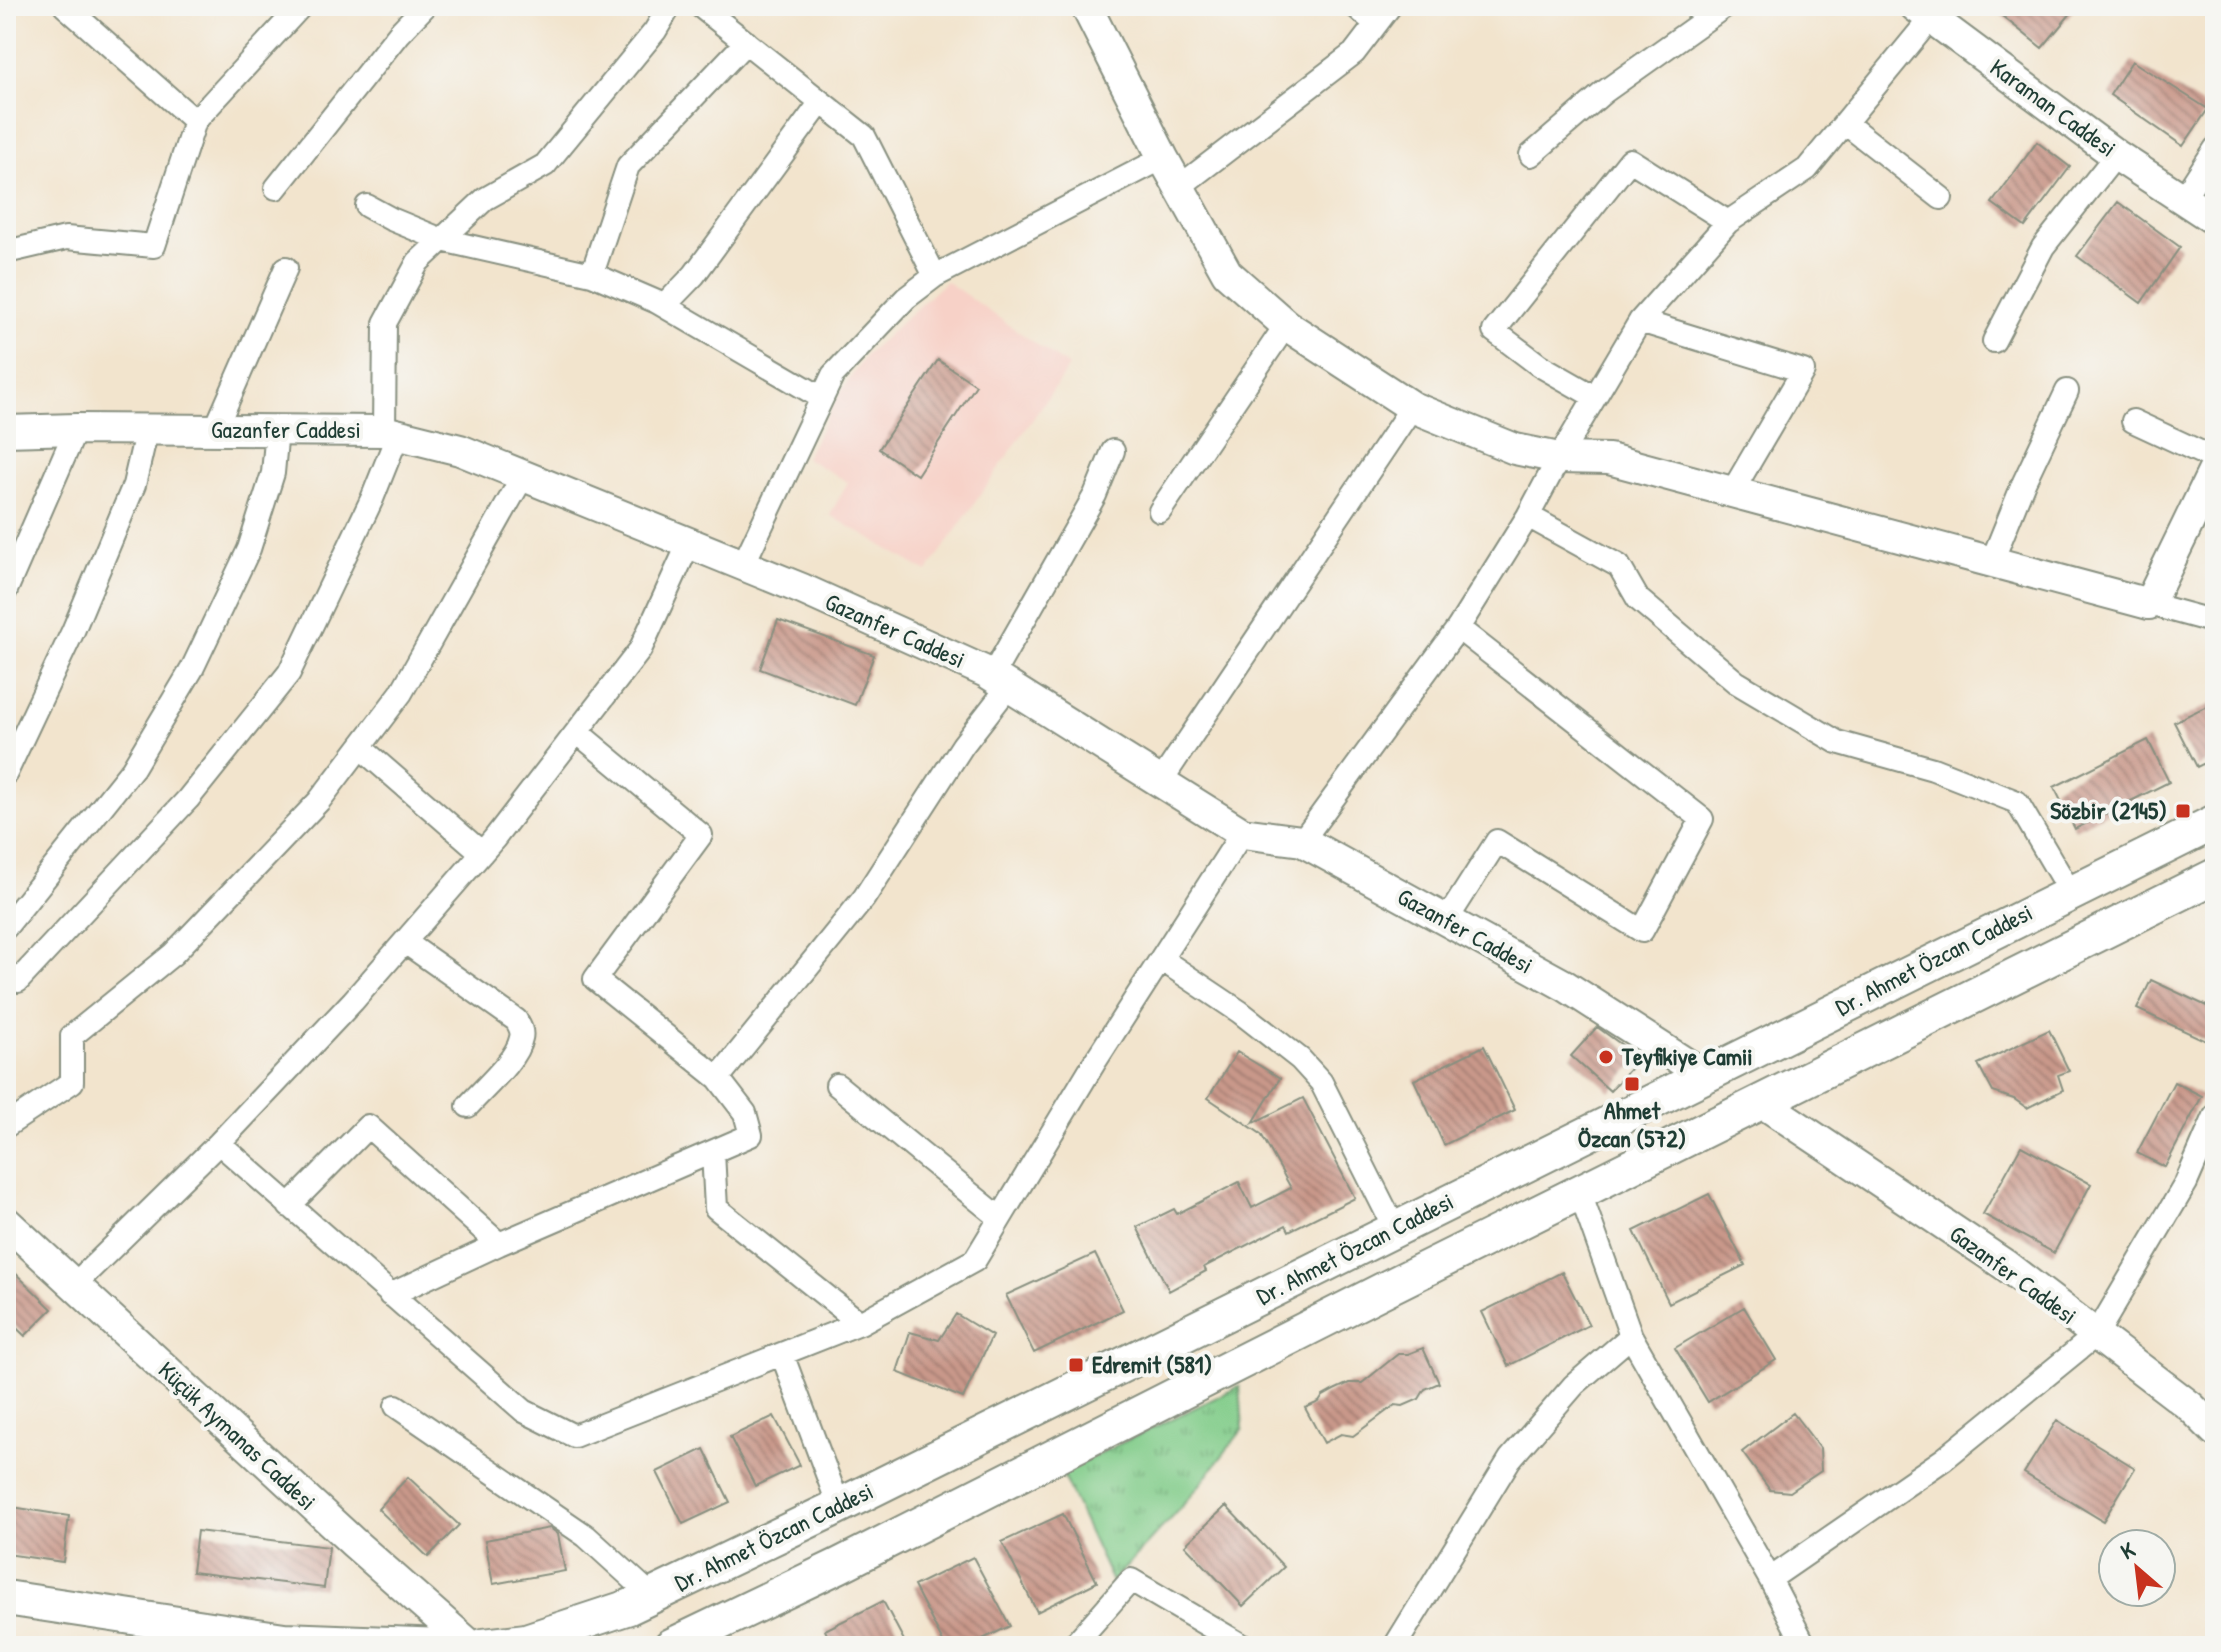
<svg xmlns="http://www.w3.org/2000/svg" width="2221" height="1652" font-family="'Patrick Hand',sans-serif">
	<defs>
		<pattern id="grass-tufts" width="24" height="20" patternUnits="userSpaceOnUse" patternTransform="scale(2)"><rect width="24" height="20" fill="#81cc89"/><path d="M3 7l-1-3M5 7V3M7 7l1-3M15 17l-1-3M17 17v-4M19 17l1-3" fill="none" stroke="#69a771"/></pattern>
		<pattern id="building-back-hatch" width="6" height="6" patternUnits="userSpaceOnUse" patternTransform="scale(2)"><rect width="6" height="6" fill="#c9988a"/><path d="M-1 5l2 2M0 0l6 6M5-1l2 2" fill="none" stroke="#a37d72"/></pattern>
	</defs>
	<rect width="100%" height="100%" fill="#f6f6f2"/>
	<filter id="ink" filterUnits="userSpaceOnUse"><feTurbulence type="fractalNoise" baseFrequency=".0125" numOctaves="2"/><feDisplacementMap in="SourceGraphic" scale="16" xChannelSelector="R" yChannelSelector="G"/><feConvolveMatrix kernelMatrix="1 2 1 2 8 2 1 2 1" color-interpolation-filters="sRGB"/></filter>
	<filter id="wash" filterUnits="userSpaceOnUse"><feTurbulence type="fractalNoise" baseFrequency=".006" numOctaves="4" result="noise"/><feDisplacementMap in="SourceGraphic" scale="32" xChannelSelector="R" yChannelSelector="G"/><feGaussianBlur stdDeviation="1.8" result="paint"/><feColorMatrix in="noise" values="0 0 0 0 0 0 0 0 0 0 0 0 0 0 0 0 0 1.4 0 .05"/><feComposite in="paint" operator="in"/></filter>
	<g filter="url(#wash)">
		<rect width="100%" height="100%" fill="#f2e4cd"/>
		<path fill="#f7d1c7" d="M 946,281 L 1069,367 L 927,572 L 830,515 L 848,482 L 805,458 L 841,392 L 866,355 Z"/>
		<path fill="url(#grass-tufts)" stroke="#50845e" stroke-width="2" d="M 1240,1386 L 1243,1429 L 1191,1496 L 1112,1582 L 1061,1472 Z"/>
		<g id="blocks">
			<path fill="url(#building-back-hatch)" d="M 2008,6 L 2077,6 L 2042,48 L 2001,15 Z
				M 2132,61 L 2208,109 L 2183,146 L 2110,95 Z
				M 2037,142 L 2070,167 L 2025,227 L 1992,203 Z
				M 2118,202 L 2180,247 L 2141,303 L 2077,256 Z
				M 938,360 L 976,385 L 917,475 L 879,449 Z
				M 778,620 L 874,655 L 855,705 L 760,669 Z
				M 2215,702 L 2215,758 L 2197,767 L 2174,722 Z
				M 2148,740 L 2169,782 L 2075,829 L 2054,787 Z
				M 2151,980 L 2215,1010 L 2215,1045 L 2137,1009 Z
				M 1597,1027 L 1640,1058 L 1610,1091 L 1571,1056 Z
				M 2049,1030 L 2069,1071 L 2058,1075 L 2063,1090 L 2027,1108 L 2014,1099 L 1993,1092 L 1978,1064 Z
				M 1484,1046 L 1515,1110 L 1444,1145 L 1414,1080 Z
				M 1237,1052 L 1280,1078 L 1253,1123 L 1303,1098 L 1355,1198 L 1289,1231 L 1286,1225 L 1204,1267 L 1206,1271 L 1169,1291 L 1137,1227 L 1174,1209 L 1177,1214 L 1239,1182 L 1252,1208 L 1291,1188 L 1261,1134 L 1208,1098 Z
				M 2174,1082 L 2202,1096 L 2165,1167 L 2137,1153 Z
				M 2021,1146 L 2091,1184 L 2054,1253 L 1983,1214 Z
				M 1709,1194 L 1745,1265 L 1669,1303 L 1634,1231 Z
				M 1095,1254 L 1123,1310 L 1034,1353 L 1006,1295 Z
				M 6,1264 L 52,1309 L 25,1336 L 6,1318 Z
				M 1562,1272 L 1589,1325 L 1508,1366 L 1482,1312 Z
				M 1744,1307 L 1776,1360 L 1708,1402 L 1675,1348 Z
				M 956,1314 L 992,1336 L 963,1398 L 897,1372 L 910,1332 L 939,1340 Z
				M 1423,1348 L 1439,1383 L 1425,1389 L 1419,1399 L 1403,1406 L 1395,1405 L 1353,1436 L 1341,1434 L 1324,1443 L 1305,1408 L 1319,1402 L 1323,1396 L 1334,1390 L 1349,1383 L 1362,1383 L 1398,1354 L 1408,1354 Z
				M 1793,1413 L 1820,1448 L 1821,1471 L 1790,1492 L 1770,1490 L 1742,1452 Z
				M 774,1416 L 800,1465 L 755,1486 L 730,1437 Z
				M 2057,1420 L 2135,1468 L 2103,1521 L 2024,1473 Z
				M 704,1449 L 730,1502 L 683,1524 L 657,1472 Z
				M 408,1477 L 459,1525 L 428,1557 L 378,1509 Z
				M 6,1506 L 69,1516 L 63,1562 L 6,1554 Z
				M 1226,1506 L 1284,1567 L 1243,1606 L 1185,1545 Z
				M 1063,1514 L 1097,1582 L 1037,1612 L 1002,1542 Z
				M 550,1528 L 558,1534 L 565,1571 L 493,1584 L 485,1540 Z
				M 197,1531 L 329,1547 L 324,1588 L 192,1572 Z
				M 973,1557 L 1010,1626 L 968,1646 L 945,1646 L 914,1586 Z
				M 883,1601 L 907,1646 L 832,1646 L 825,1630 Z"/>
		</g>
	</g>
	<g filter="url(#ink)">
		<use href="#blocks" fill-opacity="0" stroke="#889080" stroke-width="2"/>
		<g fill="none" stroke-linecap="round" stroke-linejoin="round">
			<defs>
				<path id="street" d="M 65,6 L 195,121
					M 700,6 L 864,136 L 935,276
					M 1355,6 L 1376,24
					M 1845,123 L 1941,198
					M 1531,155 L 1604,92 L 1725,6
					M 1179,187 L 1354,53 L 1390,6
					M 276,188 L 399,33 L 425,6
					M 2182,200 L 2215,149
					M 367,206 L 391,219 L 442,240 L 592,274 L 657,302 L 822,398
					M 6,252 L 66,238 L 154,246 L 195,121 L 301,6
					M 592,274 L 628,166 L 746,42
					M 664,306 L 694,275 L 821,102
					M 1640,321 L 1803,371 L 1732,492
					M 1994,341 L 2043,247 L 2116,155
					M 1595,397 L 1539,365 L 1494,331 L 1630,160 L 1728,222
					M 2133,421 L 2215,459
					M 215,430 L 286,268
					M 384,431 L 385,323 L 418,262 L 485,199 L 545,165 L 655,31 L 670,6
					M 1160,511 L 1286,325
					M 1528,516 L 1619,566 L 1638,599 L 1736,682 L 1837,742 L 1933,769 L 2017,802 L 2070,892
					M 1992,561 L 2024,482 L 2067,391
					M 743,565 L 833,375 L 906,298 L 935,276 L 1163,158
					M 6,590 L 76,429
					M 2149,604 L 2215,622
					M 992,676 L 1095,495 L 1113,451
					M 577,732 L 701,835 L 595,979 L 718,1078
					M 360,747 L 482,853
					M 6,773 L 73,631 L 134,485 L 147,429
					M 1161,781 L 1412,407
					M 1302,841 L 1458,628 L 1528,516 L 1559,458 L 1640,321 L 1728,222 L 1807,169 L 1931,18
					M 1446,921 L 1497,841 L 1642,931 L 1702,819 L 1458,628
					M 6,927 L 133,768 L 192,669 L 249,549 L 273,473 L 277,430
					M 405,942 L 516,1020 C 519,1025 523,1031 521,1038 C 517,1060 483,1089 468,1106
					M 1161,959 L 1240,1012 L 1300,1059 L 1321,1082 L 1395,1229
					M 18,981 L 188,799 L 289,673 L 372,499 L 398,434
					M 837,1085 L 1000,1218
					M 6,1126 L 72,1082 L 72,1036 L 173,954 L 319,801 L 401,693 L 523,476
					M 219,1143 L 524,1411 L 574,1436 L 860,1323 L 975,1260 L 1094,1063 L 1242,833
					M 713,1152 L 716,1208 L 860,1323
					M 1580,1193 L 1631,1336 L 1770,1579 L 1805,1646
					M 289,1206 L 368,1126 L 499,1244
					M 74,1285 L 219,1143 L 353,1001 L 494,839 L 640,650 L 689,543
					M 390,1295 L 499,1244 L 751,1135 L 745,1113 L 718,1078 L 864,898 L 963,745 L 1009,686
					M 782,1354 L 839,1506
					M 396,1406 L 586,1536 L 652,1596
					M 1770,1579 L 1944,1459 L 2096,1335 L 2186,1183 L 2215,1116
					M 1073,1646 L 1131,1580 L 1243,1646
					M 1395,1646 L 1510,1459 L 1574,1385 L 1631,1336"/>
				<path id="secondary" d="M 1086,6 L 1163,158 L 1227,273 L 1286,325 L 1412,407 L 1515,449 L 1559,458 L 1609,459 L 2149,604 L 2215,468
					M 1915,6 L 2116,155 L 2215,220
					M 6,431 L 76,429 L 384,431 L 460,450 L 802,589 L 986,672 L 1242,833 L 1302,841 L 1564,985 L 1704,1075
					M 1763,1103 L 2005,1265 L 2191,1407 L 2215,1431
					M 6,1222 L 354,1543 L 471,1646"/>
				<path id="primary" d="M 6,1598 L 284,1640 L 443,1646
					M 483,1646 L 526,1641 L 629,1607 L 652,1596 L 829,1511 L 2215,822
					M 671,1646 L 838,1566 L 1391,1286 L 2215,876"/>
			</defs>
			<use href="#street" stroke="#889080" stroke-width="26"/>
			<use href="#secondary" stroke="#889080" stroke-width="34"/>
			<use href="#primary" stroke="#889080" stroke-width="38"/>
			<use href="#street" stroke="#fff" stroke-width="22"/>
			<use href="#secondary" stroke="#fff" stroke-width="30"/>
			<use href="#primary" stroke="#fff" stroke-width="34"/>
		</g>
	</g>
	<g fill="#c8321e" stroke="#f6f6f2" stroke-width="3">
		<rect x="2175" y="803" width="16" height="16" rx="4"/>
		<circle cx="1606" cy="1057" r="8"/>
		<rect x="1624" y="1076" width="16" height="16" rx="4"/>
		<rect x="1068" y="1357" width="16" height="16" rx="4"/>
	</g>
	<g text-anchor="middle" stroke-width="8" stroke-linejoin="round" paint-order="stroke">
		<g font-size="24" fill="#1f3d34" stroke="#f6f6f2">
			<text transform="translate(2053 108) rotate(36)" y="8">Karaman Caddesi</text>
			<text x="286" y="438">Gazanfer Caddesi</text>
			<text transform="translate(895 631) rotate(24)" y="8">Gazanfer Caddesi</text>
			<text transform="translate(1465 931) rotate(29)" y="8">Gazanfer Caddesi</text>
			<text transform="translate(1934 960) rotate(-27)" y="8">Dr. Ahmet Özcan Caddesi</text>
			<text transform="translate(1355 1249) rotate(-27)" y="8">Dr. Ahmet Özcan Caddesi</text>
			<text transform="translate(2013 1275) rotate(36)" y="8">Gazanfer Caddesi</text>
			<text transform="translate(237 1436) rotate(43)" y="8">Küçük Aymanas Caddesi</text>
			<text transform="translate(774 1537) rotate(-26)" y="8">Dr. Ahmet Özcan Caddesi</text>
		</g>
		<g font-size="24" font-weight="bold" fill="#1f3d34" stroke="#f6f6f2" text-anchor="start">
			<text x="2167" y="819" text-anchor="end">Sözbir (2145)</text>
			<text x="1622" y="1065">Teyfikiye Camii</text>
			<text x="1632" y="1119" text-anchor="middle">Ahmet<tspan x="1632" dy="28">Özcan (572)</tspan></text>
			<text x="1092" y="1373">Edremit (581)</text>
		</g>
	</g>
	<rect width="2221" height="1652" fill="none" stroke="#f6f6f2" stroke-width="32"/>
	<g transform="translate(2137 1568) rotate(332)"><circle r="38" fill="#f6f6f2" stroke="#a0aca6" stroke-width="2"/>
	<path d="M0-6L14 30L0 20L-14 30Z" fill="#c8321e"/>
	<text y="-12" font-size="22" font-weight="bold" text-anchor="middle" fill="#1f3d34">K</text>
	</g>
</svg>
